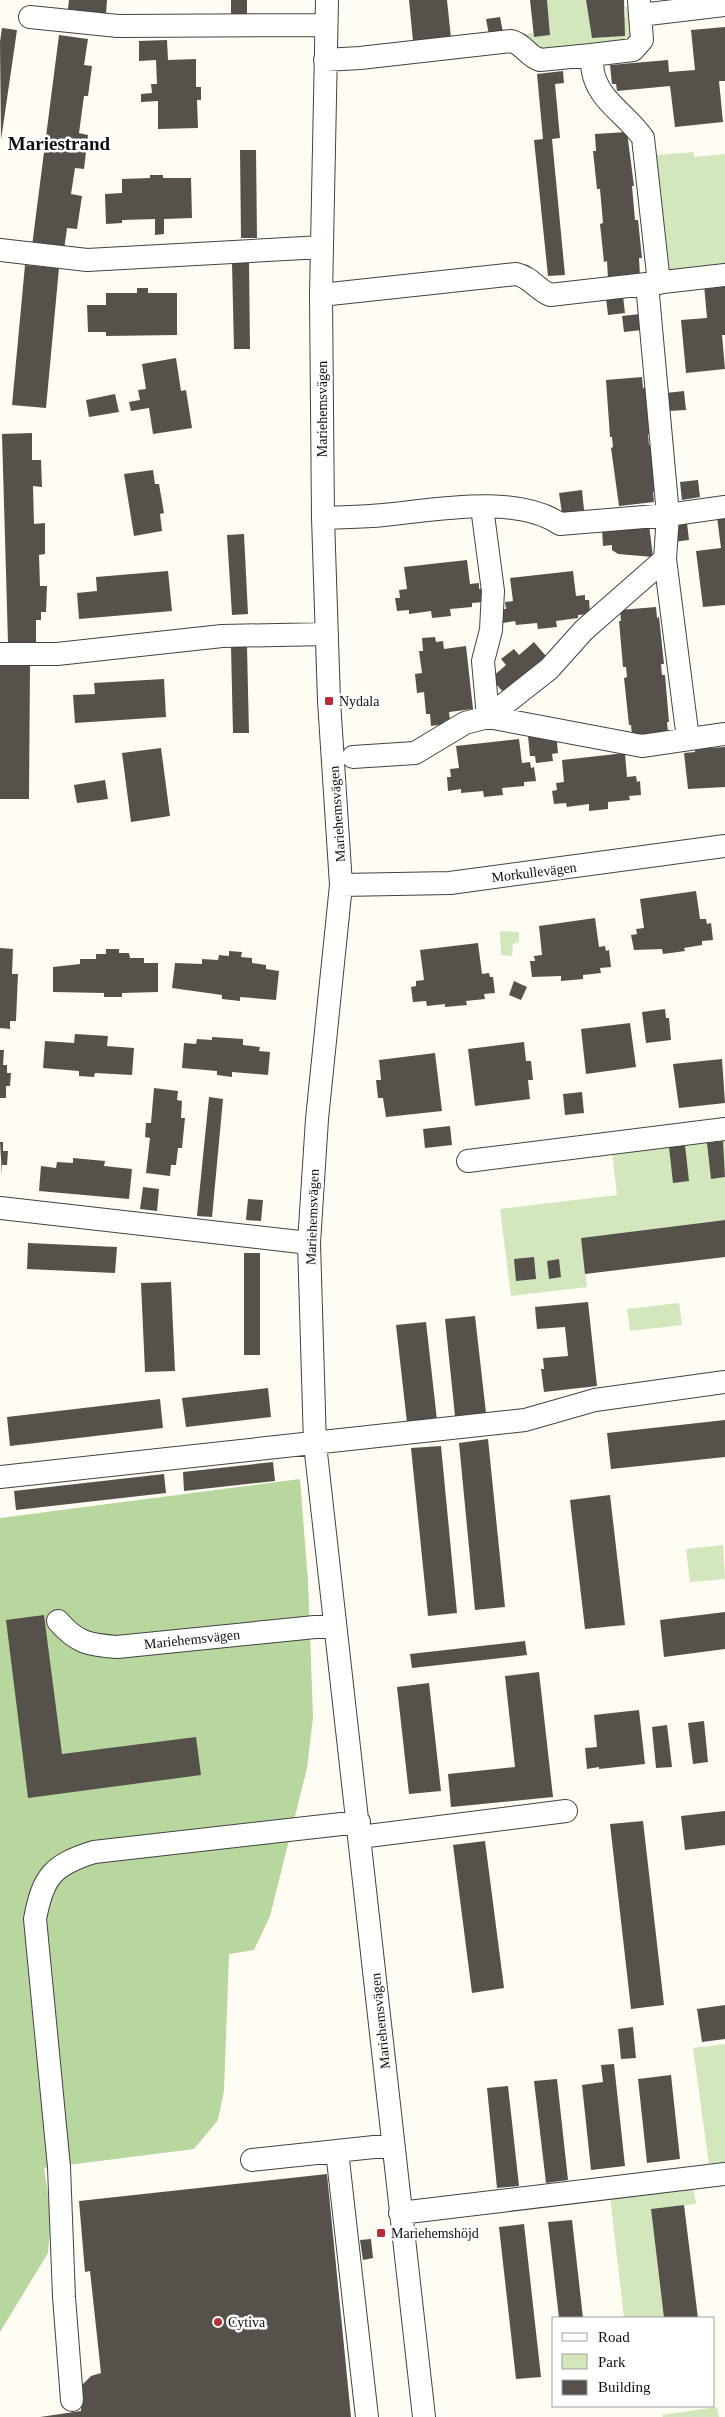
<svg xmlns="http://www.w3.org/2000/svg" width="725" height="2417" font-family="Georgia,serif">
	<rect width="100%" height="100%" fill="#fefcf3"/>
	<path fill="#d3e7bd" d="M 547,0 L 586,0 L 593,38 L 625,36 L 623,18 L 626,17 L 625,7 L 629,7 L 631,37 L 629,41 L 537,53 L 527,46 L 525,34 L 533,33 L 534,37 L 550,35 Z
		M 694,152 L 694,157 L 725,154 L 725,268 L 658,275 L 655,155 Z
		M 500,931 L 519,932 L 519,942 L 513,944 L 512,956 L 501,955 Z
		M 725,1129 L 725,1220 L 581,1238 L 587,1287 L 511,1296 L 500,1209 L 617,1195 L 611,1143 Z
		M 679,1303 L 682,1325 L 630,1331 L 627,1309 Z
		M 723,1545 L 725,1579 L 690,1582 L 686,1549 Z
		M 725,2044 L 725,2163 L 709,2165 L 693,2048 Z
		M 693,2186 L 696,2204 L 651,2209 L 664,2318 L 624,2318 L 610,2196 Z
		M 717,2407 L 719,2417 L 663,2417 L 662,2415 Z"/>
	<path fill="#b8d79e" d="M 300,1479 L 308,1581 L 313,1717 L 307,1768 L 270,1916 L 254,1950 L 229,1954 L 224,2091 L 218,2120 L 194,2149 L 44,2168 L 51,2215 L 48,2253 L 0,2332 L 0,1518 Z"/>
	<path fill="#57514c" d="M 69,0 L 107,0 L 106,14 L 68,9 Z
		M 231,0 L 247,0 L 247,14 L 231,14 Z
		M 409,0 L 447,0 L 451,38 L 413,41 Z
		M 530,0 L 547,0 L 550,35 L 534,37 Z
		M 586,0 L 624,0 L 625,36 L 592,38 Z
		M 500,17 L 503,32 L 489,35 L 486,19 Z
		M 725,27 L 725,81 L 719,81 L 723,122 L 675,127 L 670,86 L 617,91 L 616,84 L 612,84 L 610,65 L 668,60 L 669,72 L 695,70 L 691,30 Z
		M 2,28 L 17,30 L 1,140 L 0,42 Z
		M 59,35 L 88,39 L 84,65 L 92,66 L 88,96 L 84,96 L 79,133 L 88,135 L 84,169 L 75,168 L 71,194 L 82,196 L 77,229 L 67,228 L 64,250 L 32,246 Z
		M 167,40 L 168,60 L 196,59 L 196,87 L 201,87 L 201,100 L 197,100 L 198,128 L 158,129 L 158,101 L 141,102 L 141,94 L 152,93 L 151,84 L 157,84 L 156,60 L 139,61 L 139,41 Z
		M 563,71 L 564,83 L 555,84 L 560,138 L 552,139 L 565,275 L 548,276 L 534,140 L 543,139 L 537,74 Z
		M 627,132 L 634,186 L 632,186 L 635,220 L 638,220 L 642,258 L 639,258 L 640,276 L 608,279 L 607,261 L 604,262 L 600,224 L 603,223 L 600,189 L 597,189 L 593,151 L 596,151 L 595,134 Z
		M 240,150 L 256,150 L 257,238 L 241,238 Z
		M 150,175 L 163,175 L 163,178 L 191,178 L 192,218 L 164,219 L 164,234 L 155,235 L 155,219 L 122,220 L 122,223 L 106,224 L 105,194 L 122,193 L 122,179 L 150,178 Z
		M 232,263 L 249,263 L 250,349 L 234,349 Z
		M 25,265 L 59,268 L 46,408 L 12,405 Z
		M 725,283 L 725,335 L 722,335 L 725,369 L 686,373 L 681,320 L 707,318 L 704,285 Z
		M 137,288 L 148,288 L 148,293 L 177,293 L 177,335 L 106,336 L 106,332 L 88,332 L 87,305 L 106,305 L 106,293 L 137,293 Z
		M 623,296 L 625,313 L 608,315 L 606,298 Z
		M 640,314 L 642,330 L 624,332 L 622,316 Z
		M 176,358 L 181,391 L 186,390 L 192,428 L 153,434 L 149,408 L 131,411 L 129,402 L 140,400 L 138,390 L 146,389 L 142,364 Z
		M 642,377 L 643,388 L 646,387 L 650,434 L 648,434 L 649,445 L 651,445 L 656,492 L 653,492 L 654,502 L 619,506 L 611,448 L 613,447 L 612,437 L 610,437 L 606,380 Z
		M 684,391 L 686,410 L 668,411 L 666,393 Z
		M 115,394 L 119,412 L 89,417 L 86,400 Z
		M 32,433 L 32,460 L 41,460 L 42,487 L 33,486 L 34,524 L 45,523 L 45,554 L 39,555 L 40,586 L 47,586 L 46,612 L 41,612 L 41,620 L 36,620 L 36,642 L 8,643 L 2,434 Z
		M 153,470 L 155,484 L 159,484 L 164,513 L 160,514 L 162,531 L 134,536 L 124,474 Z
		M 698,480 L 700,497 L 682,500 L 680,482 Z
		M 582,490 L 584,510 L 562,513 L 559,493 Z
		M 725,516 L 725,605 L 703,607 L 696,551 L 721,548 L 717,517 Z
		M 687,523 L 689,540 L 673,542 L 671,525 Z
		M 649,524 L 653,557 L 618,554 L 612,550 L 612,545 L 603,546 L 602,529 Z
		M 244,534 L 248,614 L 232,615 L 227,535 Z
		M 467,560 L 470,584 L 479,583 L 479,589 L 483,588 L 484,602 L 472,603 L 472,607 L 450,609 L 451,616 L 432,618 L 431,611 L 409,614 L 409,610 L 397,611 L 395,598 L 400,598 L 399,590 L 407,589 L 404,567 Z
		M 168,571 L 172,611 L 79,619 L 77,593 L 97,591 L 96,577 Z
		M 573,571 L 576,596 L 585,595 L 585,600 L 589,600 L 590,614 L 578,615 L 578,618 L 556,621 L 557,627 L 538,629 L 537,623 L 516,625 L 515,621 L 503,623 L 501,609 L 506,609 L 505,602 L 513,601 L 510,578 Z
		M 656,607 L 657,618 L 659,617 L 664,664 L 661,664 L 662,675 L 665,675 L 669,722 L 667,722 L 668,732 L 632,735 L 631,725 L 629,725 L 624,678 L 627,677 L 626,667 L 623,667 L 619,621 L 621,621 L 620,610 Z
		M 435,637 L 436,642 L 443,641 L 444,649 L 466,646 L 473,709 L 449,712 L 450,720 L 444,721 L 445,724 L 431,726 L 430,714 L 426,714 L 424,692 L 417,693 L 415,674 L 422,673 L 419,651 L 423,651 L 422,638 Z
		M 534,642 L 546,656 L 503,692 L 491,678 L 506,665 L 501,659 L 514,649 L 519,655 Z
		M 231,647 L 247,647 L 249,733 L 233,733 Z
		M 0,666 L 30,666 L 29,799 L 0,799 Z
		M 164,679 L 166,717 L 75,723 L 73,695 L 95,694 L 94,683 Z
		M 556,733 L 558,753 L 552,754 L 553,761 L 536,763 L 535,756 L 530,756 L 528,736 Z
		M 519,739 L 522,763 L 530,762 L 531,768 L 534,767 L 536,781 L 524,782 L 524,786 L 502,788 L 503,795 L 484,797 L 483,791 L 461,793 L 461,789 L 448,791 L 447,777 L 451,777 L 450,769 L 459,768 L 456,746 Z
		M 725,747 L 725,787 L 688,789 L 684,753 L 695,752 L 695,749 Z
		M 161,748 L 170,816 L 131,822 L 122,753 Z
		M 625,753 L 627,777 L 636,776 L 637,782 L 640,781 L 641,795 L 629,796 L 630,800 L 608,802 L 608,809 L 589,811 L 589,804 L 567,807 L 566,803 L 554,804 L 552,791 L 557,790 L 556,783 L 564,782 L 562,760 Z
		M 105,780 L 108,799 L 77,803 L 74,785 Z
		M 696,891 L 700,919 L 706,919 L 707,924 L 711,923 L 713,940 L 702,941 L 702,945 L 684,948 L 685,951 L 663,954 L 662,949 L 634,950 L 631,935 L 637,934 L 636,929 L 644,928 L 640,899 Z
		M 595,918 L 599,947 L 605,946 L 606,951 L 609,950 L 611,967 L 600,968 L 601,973 L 583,975 L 583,979 L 561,981 L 561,976 L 532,977 L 530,961 L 535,961 L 534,956 L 542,955 L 539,926 Z
		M 478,943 L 482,974 L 489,973 L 490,977 L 493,977 L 495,993 L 484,994 L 485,999 L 466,1001 L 467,1005 L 445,1007 L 445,1004 L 427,1006 L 426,1001 L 413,1002 L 411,987 L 416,986 L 416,981 L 424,980 L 420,950 Z
		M 0,948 L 13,949 L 12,974 L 18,974 L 16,1021 L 10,1021 L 10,1029 L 0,1028 Z
		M 106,949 L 119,949 L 119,953 L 129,953 L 130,958 L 144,958 L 144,963 L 158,963 L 158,992 L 122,993 L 122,997 L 104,997 L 104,993 L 53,992 L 53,967 L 80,964 L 80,959 L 96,959 L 96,954 L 106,954 Z
		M 229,951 L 242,952 L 241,957 L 252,958 L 252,963 L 266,965 L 266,969 L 279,971 L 276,1000 L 240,997 L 240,1001 L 222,999 L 222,995 L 172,988 L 175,963 L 202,964 L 202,959 L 218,960 L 219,955 L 229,956 Z
		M 514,981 L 527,987 L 521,1000 L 509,995 Z
		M 665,1009 L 666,1018 L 669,1018 L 671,1040 L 646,1043 L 642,1012 Z
		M 630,1023 L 636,1067 L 586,1074 L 581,1029 Z
		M 75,1034 L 108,1036 L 107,1046 L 134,1048 L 132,1075 L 95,1073 L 94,1077 L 79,1076 L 79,1071 L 43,1068 L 45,1041 L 74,1043 Z
		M 212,1037 L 243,1039 L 243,1045 L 260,1047 L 259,1051 L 270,1052 L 268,1075 L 232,1072 L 232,1077 L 217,1075 L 217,1071 L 182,1068 L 184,1043 L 196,1044 L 197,1039 L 212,1040 Z
		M 524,1042 L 526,1061 L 531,1061 L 533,1080 L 528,1080 L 530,1099 L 475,1106 L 468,1049 Z
		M 0,1050 L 4,1050 L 3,1065 L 7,1065 L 7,1073 L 11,1073 L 10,1086 L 6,1086 L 6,1098 L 0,1098 Z
		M 435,1053 L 442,1111 L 386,1117 L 383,1098 L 378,1098 L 376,1080 L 381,1080 L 379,1060 Z
		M 722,1059 L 725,1103 L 679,1108 L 673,1064 Z
		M 154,1088 L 178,1091 L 177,1100 L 182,1101 L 181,1118 L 185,1118 L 182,1148 L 178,1148 L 176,1165 L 171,1165 L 170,1176 L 146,1173 L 150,1138 L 145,1137 L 146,1123 L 151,1123 Z
		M 582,1092 L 584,1113 L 565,1115 L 563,1094 Z
		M 209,1097 L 223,1099 L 212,1217 L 197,1216 Z
		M 450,1126 L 452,1145 L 425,1148 L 423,1129 Z
		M 723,1141 L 725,1177 L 711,1179 L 707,1143 Z
		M 0,1142 L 3,1142 L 3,1151 L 8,1151 L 7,1165 L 2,1165 L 2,1176 Z
		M 685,1145 L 689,1181 L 673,1183 L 669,1147 Z
		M 73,1158 L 105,1161 L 104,1166 L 132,1169 L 129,1199 L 39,1191 L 41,1166 L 56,1168 L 57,1162 L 73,1163 Z
		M 143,1187 L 159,1189 L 157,1211 L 140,1209 Z
		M 248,1199 L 263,1200 L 261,1221 L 246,1220 Z
		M 725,1220 L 725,1257 L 585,1274 L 581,1238 Z
		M 28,1243 L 117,1247 L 115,1273 L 27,1269 Z
		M 244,1253 L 260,1253 L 260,1355 L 244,1355 Z
		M 534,1257 L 536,1279 L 516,1281 L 514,1259 Z
		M 559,1259 L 561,1277 L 549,1279 L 547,1261 Z
		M 171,1282 L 175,1371 L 145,1372 L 141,1283 Z
		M 588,1302 L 597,1386 L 544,1392 L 541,1369 L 544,1369 L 543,1358 L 568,1356 L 565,1327 L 537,1329 L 535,1307 Z
		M 475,1316 L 486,1413 L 455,1416 L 445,1319 Z
		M 426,1322 L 437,1420 L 407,1423 L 396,1325 Z
		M 268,1388 L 271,1417 L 186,1427 L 182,1398 Z
		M 160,1399 L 163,1428 L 10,1446 L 7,1417 Z
		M 725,1420 L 725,1457 L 611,1469 L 607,1433 Z
		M 488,1439 L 505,1607 L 475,1610 L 459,1443 Z
		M 441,1446 L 457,1613 L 428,1616 L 411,1448 Z
		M 273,1462 L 275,1481 L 184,1491 L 183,1472 Z
		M 164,1474 L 166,1493 L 16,1510 L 14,1491 Z
		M 610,1495 L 625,1625 L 585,1629 L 570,1500 Z
		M 725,1612 L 725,1649 L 664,1657 L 660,1620 Z
		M 44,1615 L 62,1754 L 196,1737 L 201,1775 L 28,1798 L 6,1620 Z
		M 525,1641 L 527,1655 L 412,1668 L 410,1654 Z
		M 539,1672 L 553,1797 L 451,1807 L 448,1774 L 515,1767 L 505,1676 Z
		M 429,1683 L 441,1791 L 409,1794 L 397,1687 Z
		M 639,1710 L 645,1764 L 599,1769 L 599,1767 L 587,1769 L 585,1748 L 597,1747 L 594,1715 Z
		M 704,1721 L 708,1762 L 693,1764 L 688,1723 Z
		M 667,1725 L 672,1767 L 656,1768 L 652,1727 Z
		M 725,1811 L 725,1845 L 685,1850 L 681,1816 Z
		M 643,1821 L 664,2005 L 631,2009 L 610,1824 Z
		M 485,1841 L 504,1988 L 472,1993 L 453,1845 Z
		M 725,2005 L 725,2039 L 702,2042 L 697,2009 Z
		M 633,2027 L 636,2058 L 621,2059 L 618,2029 Z
		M 614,2064 L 625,2166 L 591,2170 L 582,2085 L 603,2082 L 601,2065 Z
		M 671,2075 L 680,2159 L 647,2163 L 638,2079 Z
		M 557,2079 L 568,2180 L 546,2183 L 534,2081 Z
		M 508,2086 L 519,2186 L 497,2188 L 487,2088 Z
		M 327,2174 L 351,2417 L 40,2417 L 81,2411 L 82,2385 L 91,2376 L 101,2373 L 90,2271 L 85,2272 L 79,2201 Z
		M 684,2205 L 698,2318 L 664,2318 L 651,2209 Z
		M 572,2220 L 583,2318 L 559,2318 L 548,2222 Z
		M 524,2224 L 541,2377 L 516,2379 L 499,2227 Z
		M 371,2239 L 373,2258 L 363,2260 L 360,2240 Z"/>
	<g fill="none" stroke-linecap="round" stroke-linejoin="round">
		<defs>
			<path id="minor" d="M 327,0 L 321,295 L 323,518 L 329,701 L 341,885 L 317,1119 L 309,1243 L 315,1444 L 424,2417
				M 639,0 L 640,15 L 725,5
				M 30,17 L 118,26 L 326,25
				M 591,55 L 633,50 L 642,40 L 640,15
				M 325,60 L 360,58 L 511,41 C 524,44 527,56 540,60 L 591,55 C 592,63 592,72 595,79 C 603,103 629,117 643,138 L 659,283
				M 0,250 L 87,260 L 322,247
				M 647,284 L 668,515 L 665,559 L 688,739
				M 321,295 L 516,274 C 531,277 536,289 550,295 L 725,275
				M 482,507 L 493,591 L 491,630 L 483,661 L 488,717 L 642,746 L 725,734
				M 323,518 C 343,517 364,517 384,515 C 435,510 516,494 560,524 L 668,515 L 725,507
				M 0,654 L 57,654 L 222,636 L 327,634
				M 353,757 L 415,753 L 465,723 L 488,717 L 549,669 L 584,630 L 665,559
				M 341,885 L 450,883 L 725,846
				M 468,1161 L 725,1129
				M 0,1208 L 309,1243
				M 0,1477 L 525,1420 L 595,1400 L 725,1382
				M 58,1621 C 77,1643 89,1645 117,1647 L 335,1625
				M 360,1837 L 566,1811
				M 337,2151 L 367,2417
				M 252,2160 L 393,2145
				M 400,2213 L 725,2174
				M 72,2400 L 64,2297 L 59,2167 L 35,1919 C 43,1877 52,1865 94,1852 L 359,1822"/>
		</defs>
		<use href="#minor" stroke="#424242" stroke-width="24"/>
		<use href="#minor" stroke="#fff" stroke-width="22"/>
	</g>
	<g fill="#b72f36" stroke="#fff" stroke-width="2">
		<rect x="324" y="696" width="10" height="10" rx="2.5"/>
		<rect x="376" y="2228" width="10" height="10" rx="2.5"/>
		<circle cx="218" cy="2322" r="5"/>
	</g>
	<g text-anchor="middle" stroke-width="5" stroke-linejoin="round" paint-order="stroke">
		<g font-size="14" fill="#0f0f0f" stroke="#fff">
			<text transform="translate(322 409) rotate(-90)" y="5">Mariehemsvägen</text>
			<text transform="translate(337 814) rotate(-94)" y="5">Mariehemsvägen</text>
			<text transform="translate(534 872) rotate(-7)" y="5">Morkullevägen</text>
			<text transform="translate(312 1217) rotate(-88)" y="5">Mariehemsvägen</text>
			<text transform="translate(192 1639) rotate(-6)" y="5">Mariehemsvägen</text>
			<text transform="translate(380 2021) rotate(-96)" y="5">Mariehemsvägen</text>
		</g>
		<g font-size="14" fill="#0f0f0f" stroke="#fff" text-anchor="start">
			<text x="339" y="706">Nydala</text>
			<text x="391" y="2238">Mariehemshöjd</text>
			<text x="228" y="2327">Cytiva</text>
		</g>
		<g font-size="19" font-weight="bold" fill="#0f0f0f" stroke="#fff">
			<text x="59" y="150">Mariestrand</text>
		</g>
	</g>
	<rect x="552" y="2317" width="162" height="90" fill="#ffffff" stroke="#9f9f9f"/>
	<rect x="562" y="2333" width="25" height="8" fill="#ffffff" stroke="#9f9f9f"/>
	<text x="598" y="2342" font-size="15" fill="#0f0f0f">Road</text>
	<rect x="562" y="2354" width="25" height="15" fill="#d3e7bd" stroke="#9f9f9f"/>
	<text x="598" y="2367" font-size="15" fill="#0f0f0f">Park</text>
	<rect x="562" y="2380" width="25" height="15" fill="#57514c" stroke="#9f9f9f"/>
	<text x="598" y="2392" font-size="15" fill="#0f0f0f">Building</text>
</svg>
